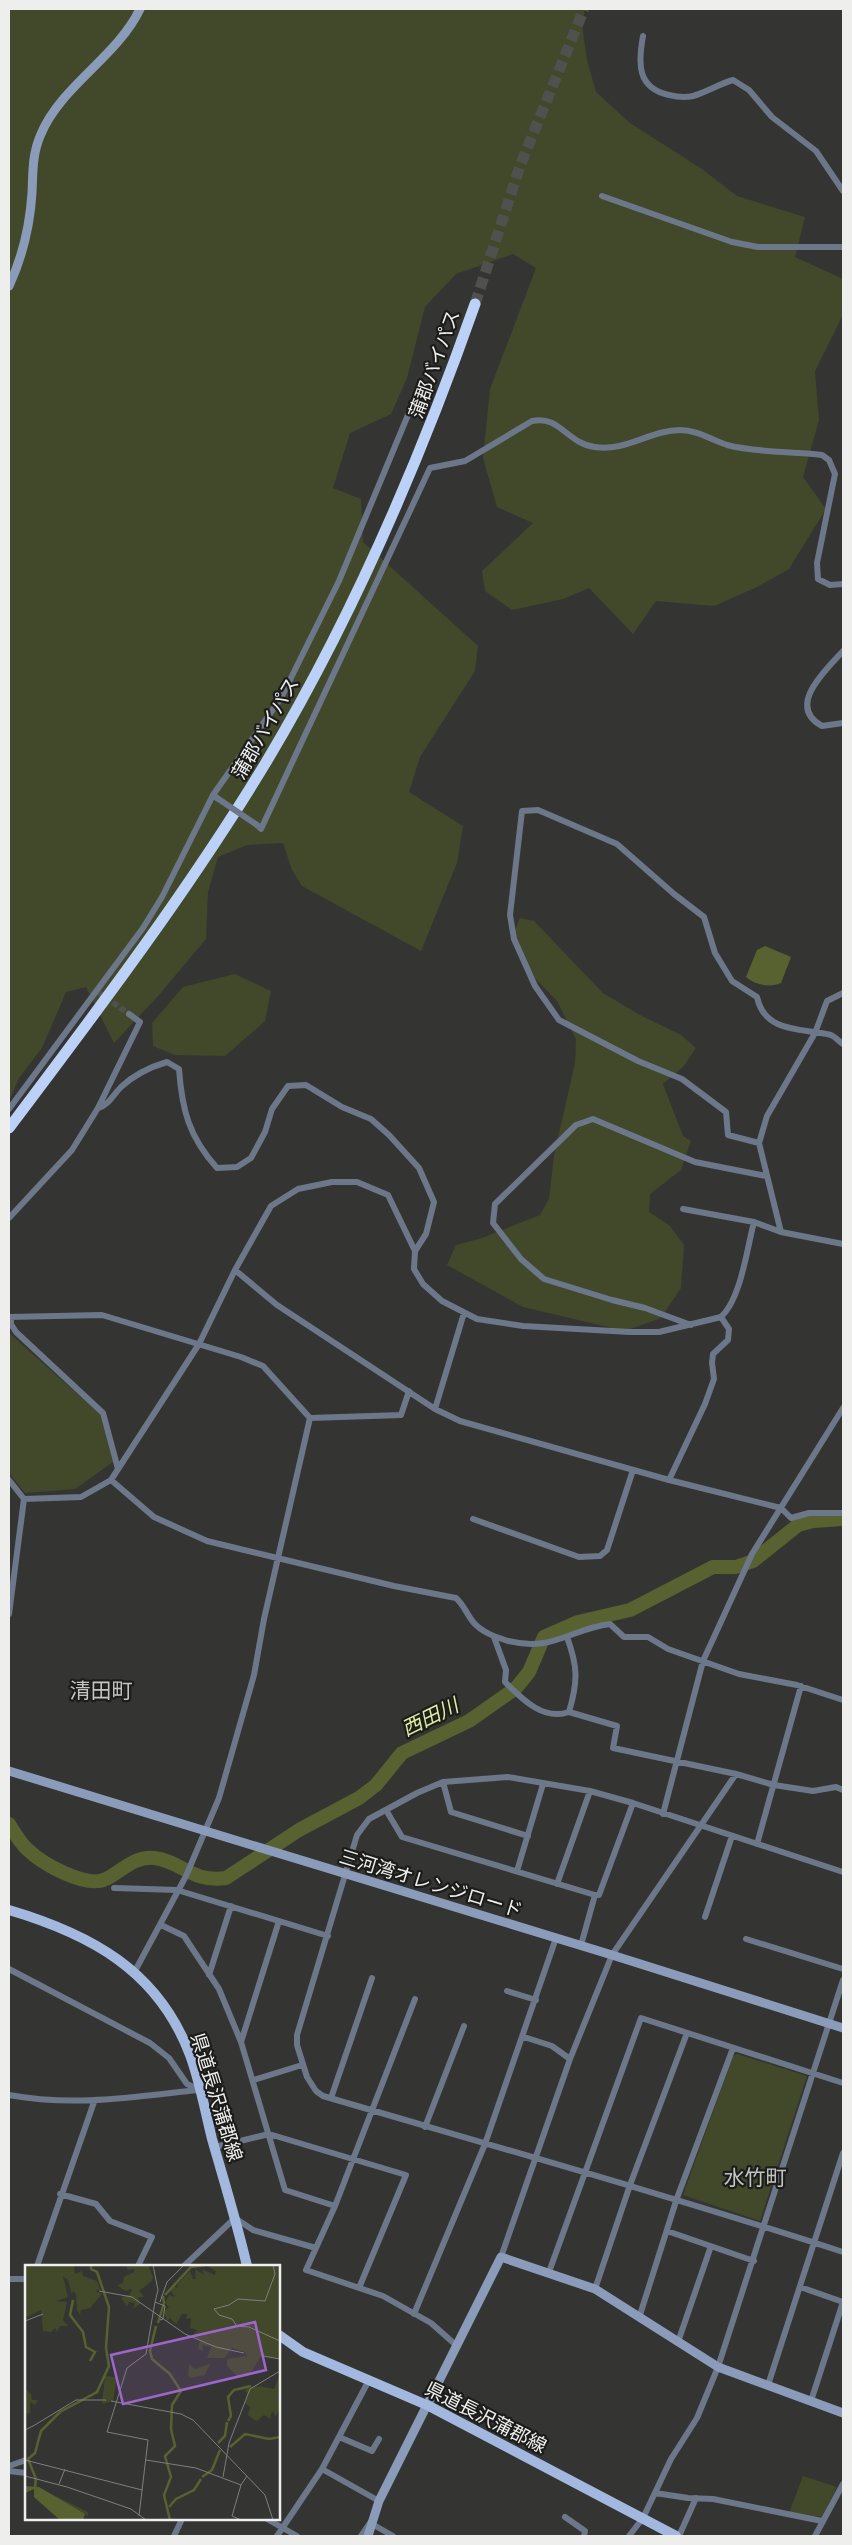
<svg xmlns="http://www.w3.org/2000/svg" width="852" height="2545" font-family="'Zilla Slab','Noto Sans JP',serif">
	<rect width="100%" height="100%" fill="#343532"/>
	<path fill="#42482a" d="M 9,9 L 585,9 L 582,25 L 587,60 L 596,92 L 630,123 L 702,169 L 737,196 L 805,217 L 795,257 L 843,279 L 843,315 L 815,371 L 819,420 L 803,477 L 826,509 L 789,569 L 757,587 L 714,606 L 656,601 L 633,634 L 589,588 L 563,599 L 512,610 L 485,591 L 482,571 L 533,523 L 497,507 L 483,458 L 490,389 L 536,268 L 513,254 L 456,274 L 425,307 L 407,378 L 391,414 L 350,433 L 333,488 L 361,499 L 363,542 L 478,646 L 475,671 L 420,757 L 409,792 L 463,826 L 457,863 L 421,951 L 302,886 L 292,870 L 283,843 L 247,845 L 218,857 L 208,892 L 206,939 L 159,995 L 114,1043 L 86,987 L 66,992 L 42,1048 L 19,1078 L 9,1101 Z
		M 520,918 L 534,921 L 603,993 L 640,1015 L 681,1035 L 696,1048 L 683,1067 L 663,1084 L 683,1136 L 691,1141 L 681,1170 L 650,1194 L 649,1212 L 670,1226 L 684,1245 L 681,1288 L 661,1318 L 625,1331 L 523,1307 L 447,1265 L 456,1245 L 482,1238 L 540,1215 L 549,1199 L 554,1155 L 575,1063 L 576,1039 L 557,1001 L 529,972 L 511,939 Z
		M 235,974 L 271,991 L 265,1021 L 225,1056 L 175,1055 L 153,1046 L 152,1023 L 183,987 Z
		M 9,1333 L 100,1414 L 113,1462 L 75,1489 L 25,1493 L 9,1473 Z
		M 737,2054 L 807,2076 L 760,2221 L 683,2195 L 733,2056 Z
		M 803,2476 L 837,2487 L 822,2517 L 789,2513 Z"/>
	<path fill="#586130" d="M 765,946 L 791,957 L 781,983 C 770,988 755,985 746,977 L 757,950 Z"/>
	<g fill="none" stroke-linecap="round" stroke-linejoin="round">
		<path stroke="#586130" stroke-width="14" d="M 9,1824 C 14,1832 19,1841 27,1849 C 41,1863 86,1889 106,1879 C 122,1871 134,1856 154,1858 C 182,1861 191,1883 226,1878 L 299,1830 L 359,1798 L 376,1785 L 402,1753 L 469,1721 L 516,1688 L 529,1672 L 544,1637 L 578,1622 L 630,1610 L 713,1567 L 736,1567 L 753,1561 L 798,1525 L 813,1521 L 843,1519"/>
		<path stroke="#50514e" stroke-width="6" stroke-dasharray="6 3" stroke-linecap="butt" d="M 98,992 L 129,1014"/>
		<path stroke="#50514e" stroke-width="11" stroke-dasharray="11 5.5" stroke-linecap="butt" d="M 475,304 L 520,166 L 584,9"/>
		<path stroke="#6c778a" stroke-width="6" d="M 643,36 C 638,64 637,88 669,95 C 677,97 685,98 693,96 C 707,92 719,84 733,80 L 749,90 L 772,117 L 816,151 L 843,191
			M 602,196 L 732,242 L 758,247 L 843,247
			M 843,651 C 827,669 785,706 822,726 L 843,723
			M 217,798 L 213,795 L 281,698 L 339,581 L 408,415
			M 257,825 L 261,829 L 430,468 L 465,461 L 532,421 C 560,415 566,443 595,447 C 625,452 651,430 680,430 C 697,430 712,440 727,445 C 757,453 791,451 822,455 L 829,460 L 835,474 L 817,563 L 818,579 L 830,585 L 843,584
			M 98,1108 C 109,1105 113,1095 121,1087 C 134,1075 150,1067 167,1062 L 179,1069 C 182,1110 189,1137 217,1168 L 237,1167 L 251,1158 L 265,1132 L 272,1109 L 288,1086 L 306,1085 L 342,1107 L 371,1119 L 389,1135 L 419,1168 L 434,1202 L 426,1234 L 415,1251
			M 9,1109 L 143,928 L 162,897 L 213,795
			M 759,1143 L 728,1135 L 726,1112 L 682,1079 L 638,1061 L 559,1020 L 535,986 L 514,939 L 510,915 L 522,811 L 538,810 L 617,844 L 674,894 L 704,917 L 715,953 L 732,981 L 757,997 C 765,1034 803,1028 831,1035 C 836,1037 839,1042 843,1044
			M 683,1209 L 754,1222 L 781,1232 L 843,1244
			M 9,1218 L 72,1150 L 98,1108 L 140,1022 L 129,1014
			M 781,1232 L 759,1143 L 767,1116 L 815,1033 L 827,1001 L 843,993
			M 235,1270 L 277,1305 L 435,1409 L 460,1421 L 669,1480 L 781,1508 L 791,1518 L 809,1513 L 843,1513
			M 9,1317 L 102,1315 L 241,1357 L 263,1366 L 310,1418 L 401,1415 L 409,1391
			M 11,1317 L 11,1324 L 16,1332 L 103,1413 L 118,1469
			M 691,1325 L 645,1308 L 612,1300 L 544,1279 L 521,1259 L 493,1223 L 495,1204 L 576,1125 L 593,1119 L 695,1162 L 766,1176
			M 435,1409 L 464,1313
			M 9,1480 L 24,1499 L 9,1614
			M 111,1480 L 154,1517 L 207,1541 L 394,1586 L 456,1598 C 464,1605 467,1615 474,1623 C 483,1633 496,1637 508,1641 C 553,1652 570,1629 610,1624 L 624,1637 L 648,1637 L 668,1649 L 739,1674 L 797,1685 L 843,1700
			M 669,1480 L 705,1404 L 714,1379 L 712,1363 L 713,1354 L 728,1340 L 729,1329 L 721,1317
			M 24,1499 L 81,1497 L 111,1480 L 199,1344 L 235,1270 L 271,1206 L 298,1189 L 332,1182 L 357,1182 L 388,1195 L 415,1251 L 414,1269 L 423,1284 L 442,1301 L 477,1319 L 523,1326 L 630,1332 L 659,1332 L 721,1317 C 741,1299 747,1248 754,1222
			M 473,1519 L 579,1557 L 600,1556 L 607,1550 L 633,1470
			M 494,1637 L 506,1670 L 505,1682 C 522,1699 543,1721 569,1712
			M 567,1637 C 578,1667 578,1681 569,1712 L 617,1726 L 613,1748 L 736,1774 L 774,1785 L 813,1791 L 836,1787 L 843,1790
			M 443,1782 L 451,1812 L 528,1836
			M 386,1810 L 402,1837 L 595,1895
			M 663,1814 L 703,1661 L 752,1554 L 843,1408
			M 757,1844 L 801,1686
			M 517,1871 L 543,1784
			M 843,1872 L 633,1803 L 590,1791 L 508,1777 L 443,1782 L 417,1793 L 369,1819 L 357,1835 L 297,2035 L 297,2045 L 307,2077 L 316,2091 L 323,2096 C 497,2147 671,2196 843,2252
			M 557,1884 L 590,1791
			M 114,1888 L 177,1890 L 328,1936
			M 705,1917 L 732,1836
			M 161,1925 L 184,1936 L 219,1989 L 241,2042 L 279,1921
			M 746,1939 L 843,1969
			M 581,1945 L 595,1895 L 599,1895 L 633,1803
			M 9,1969 L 150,2043 L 169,2058 L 187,2084 L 200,2090
			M 135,1971 L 186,1876 L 219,1798 L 254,1675 L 264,1619 L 310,1418
			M 209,1975 L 231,1906
			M 507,1991 L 536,2000
			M 415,1999 L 335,2206 L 306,2270 L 383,2296 L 431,2323 L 457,2346
			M 524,2037 L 552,2046 L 570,2059
			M 241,2042 L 285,2190 L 335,2206
			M 254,2080 L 302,2065
			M 9,2095 C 74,2107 133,2097 198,2090
			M 331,2098 L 372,1978
			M 425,2127 L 464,2026
			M 215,2147 L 269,2134 L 406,2175 L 359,2288
			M 60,2194 L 96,2204 L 110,2221 L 152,2237 L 138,2266
			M 667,2231 L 754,2261
			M 501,2257 L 570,2059 L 612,1955 L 736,1774
			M 37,2266 L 94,2102
			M 184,2266 L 235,2218 L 253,2230 L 316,2248
			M 549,2272 L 641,2018 L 843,2083
			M 9,2279 L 26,2279
			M 800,2287 L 843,2302
			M 595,2289 L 630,2185 L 687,2033
			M 414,2314 L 485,2144 L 556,1938
			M 639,2318 L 677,2198 L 733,2048
			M 678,2342 L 711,2246
			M 768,2385 L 843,2153
			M 811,2401 L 843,2302
			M 339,2437 L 372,2451 L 379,2439
			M 9,2466 L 26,2460
			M 322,2469 L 379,2501
			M 9,2471 L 26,2473
			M 655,2493 L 688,2498 L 713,2499 L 822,2521
			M 565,2517 L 585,2531 L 584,2536
			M 267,2519 L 297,2536
			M 372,2524 L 393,2536
			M 174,2536 L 182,2519
			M 277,2536 L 322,2469 L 369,2380
			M 361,2536 L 370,2523
			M 629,2536 L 643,2518 L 671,2459 L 697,2418 L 718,2367 L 843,1980
			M 679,2536 L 696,2498
			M 815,2536 L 843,2484"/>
		<path stroke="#8b9bba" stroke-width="9" d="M 9,286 C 22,258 30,224 32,193 C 33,172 32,154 41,134 C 61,86 117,57 140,9
			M 9,1771 L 612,1955 L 843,2028
			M 368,2536 L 379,2501 L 501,2257 L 595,2289 L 718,2367 L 843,2413"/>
		<path stroke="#a2b8df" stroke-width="10" d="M 9,1910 C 90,1934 158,1970 190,2055 C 200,2082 205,2111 212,2139 C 224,2181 237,2223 247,2266
			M 279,2335 L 303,2352 L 429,2406 L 676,2536"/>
		<path stroke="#bcd1f7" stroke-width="11" d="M 9,1128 C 98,1010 188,891 265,764 C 352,619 419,463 475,304"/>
		<path stroke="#6c778a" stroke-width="6" d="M 217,798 L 257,825"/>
	</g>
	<g text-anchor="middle" stroke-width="4.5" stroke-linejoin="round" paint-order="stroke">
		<g font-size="19" fill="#eeefed" stroke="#1c1c1b">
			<text transform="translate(434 364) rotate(-70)" y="7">蒲郡バイパス</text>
			<text transform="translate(265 728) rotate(-60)" y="7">蒲郡バイパス</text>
			<text transform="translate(431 1883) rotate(17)" y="7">三河湾オレンジロード</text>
			<text transform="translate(217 2097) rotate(73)" y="7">県道長沢蒲郡線</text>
			<text transform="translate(486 2417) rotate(27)" y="7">県道長沢蒲郡線</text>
		</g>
		<g font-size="20" font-style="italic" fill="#deed9e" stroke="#1c1c1b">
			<text transform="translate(430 1717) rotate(-26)" y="7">西田川</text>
		</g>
		<g font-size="21" fill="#c3c4c0" stroke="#1c1c1b">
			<text x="101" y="1698">清田町</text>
			<text x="755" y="2185">水竹町</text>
		</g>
	</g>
	<g transform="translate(25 2265)">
		<rect width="255" height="255" fill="#343532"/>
		<path d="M 0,0 L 49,0 L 50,9 L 57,6 L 58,11 L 72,16 L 75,24 L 70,26 L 77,29 L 65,43 L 56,45 L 55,50 L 52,45 L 51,29 L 48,26 L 47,30 L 43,15 L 38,11 L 43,32 L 31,36 L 42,37 L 38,55 L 43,61 L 35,61 L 32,67 L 30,63 L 26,67 L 18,66 L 16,45 L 0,53 ZM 101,0 L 123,0 L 128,12 L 127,16 L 114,26 L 119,32 L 113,32 L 115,39 L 108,44 L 110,38 L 104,37 L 102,41 L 96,33 L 105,29 L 107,24 L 100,26 L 92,20 L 98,18 L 99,12 L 109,7 L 109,4 L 103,5 ZM 181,0 L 255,0 L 255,93 L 236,91 L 225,109 L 212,111 L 202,101 L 202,94 L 222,91 L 220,87 L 207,83 L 200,93 L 182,93 L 186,82 L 177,80 L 178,86 L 173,84 L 175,75 L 166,71 L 173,65 L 165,63 L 166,53 L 161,54 L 162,49 L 157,49 L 151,59 L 145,53 L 142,56 L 139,46 L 144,42 L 140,38 L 144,30 L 150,32 L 145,25 L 148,21 L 153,23 L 152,20 L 165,6 L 168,14 L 171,14 L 170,4 L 179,10 L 177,4 L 190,10 L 191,6 ZM 164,99 L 170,104 L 185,99 L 180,110 L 166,113 L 163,110 ZM 255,109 L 254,146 L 251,151 L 247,146 L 245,154 L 239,150 L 232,156 L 228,154 L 223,150 L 225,142 L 220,138 L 223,131 L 220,124 L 234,121 L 249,124 ZM 80,111 L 92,112 L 88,136 L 77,139 ZM 0,124 L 6,129 L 7,135 L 13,135 L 10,140 L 5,137 L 5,148 L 0,149 ZM 14,223 L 63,247 L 63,251 L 18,227 Z" fill="#42482a"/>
		<path d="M 0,221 L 14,222 L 60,249 L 58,255 L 35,255 L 9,232 L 9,224 L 0,228 Z" fill="#586130"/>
		<path fill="none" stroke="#586130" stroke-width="2.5" d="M 140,30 L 166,2 L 180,0M 48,35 L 45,50 L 58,67 L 61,82 L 70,87 L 65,96M 133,58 L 139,38 L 138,31M 131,61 L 125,86 L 127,94 L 145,109 L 156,126 L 147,140 L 146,164 L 150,181 L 140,191 L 146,212 L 139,230 L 145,255M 203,156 L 206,151 L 203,132 L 209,125 L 226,121M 193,178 L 200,171 L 202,157M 205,182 L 220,169 L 244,174 L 255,172M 177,212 L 187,205 L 195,185M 10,222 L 11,214 L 3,194 L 10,188 L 16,166 L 35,147 L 72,127 L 84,101 L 81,83 L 84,42 L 72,7 L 66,4 L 66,0M 144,242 L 151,234 L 169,225 L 176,214"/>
		<path fill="none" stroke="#7e7f7d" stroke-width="1" d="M 128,0 L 133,25 L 130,37 L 140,41 L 138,54 L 135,55M 248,0 L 250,9 L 240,36 L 213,34 L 204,40 L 189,44 L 194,50 L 207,54 L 212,61 L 224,62 L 255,76M 74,26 L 107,32 L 160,69 L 191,82 L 219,88M 135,37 L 142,17 L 159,0M 0,56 L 18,49M 238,91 L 255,94M 86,136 L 156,149 L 168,155 L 240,230 L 248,255M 0,162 L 0,165 L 8,161 L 51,135 L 81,135M 0,195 L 117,225M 121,195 L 171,203 L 216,220M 0,211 L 42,222 L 106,244 L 121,255M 198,212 L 204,178 L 225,124 L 255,106M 34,219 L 40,204M 114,251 L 123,175 L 82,167 L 102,103 L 121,89 L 130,37M 216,255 L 207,251 L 216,220 L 222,211"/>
		<path fill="#9e66cd" fill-opacity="0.15" stroke="#9e66cd" stroke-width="2.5" d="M 230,57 L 241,105 L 98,139 L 86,90 Z"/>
		<rect width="255" height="255" fill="none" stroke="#eeefed" stroke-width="2.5"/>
	</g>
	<rect width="852" height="2545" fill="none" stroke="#eeefed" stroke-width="20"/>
</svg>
